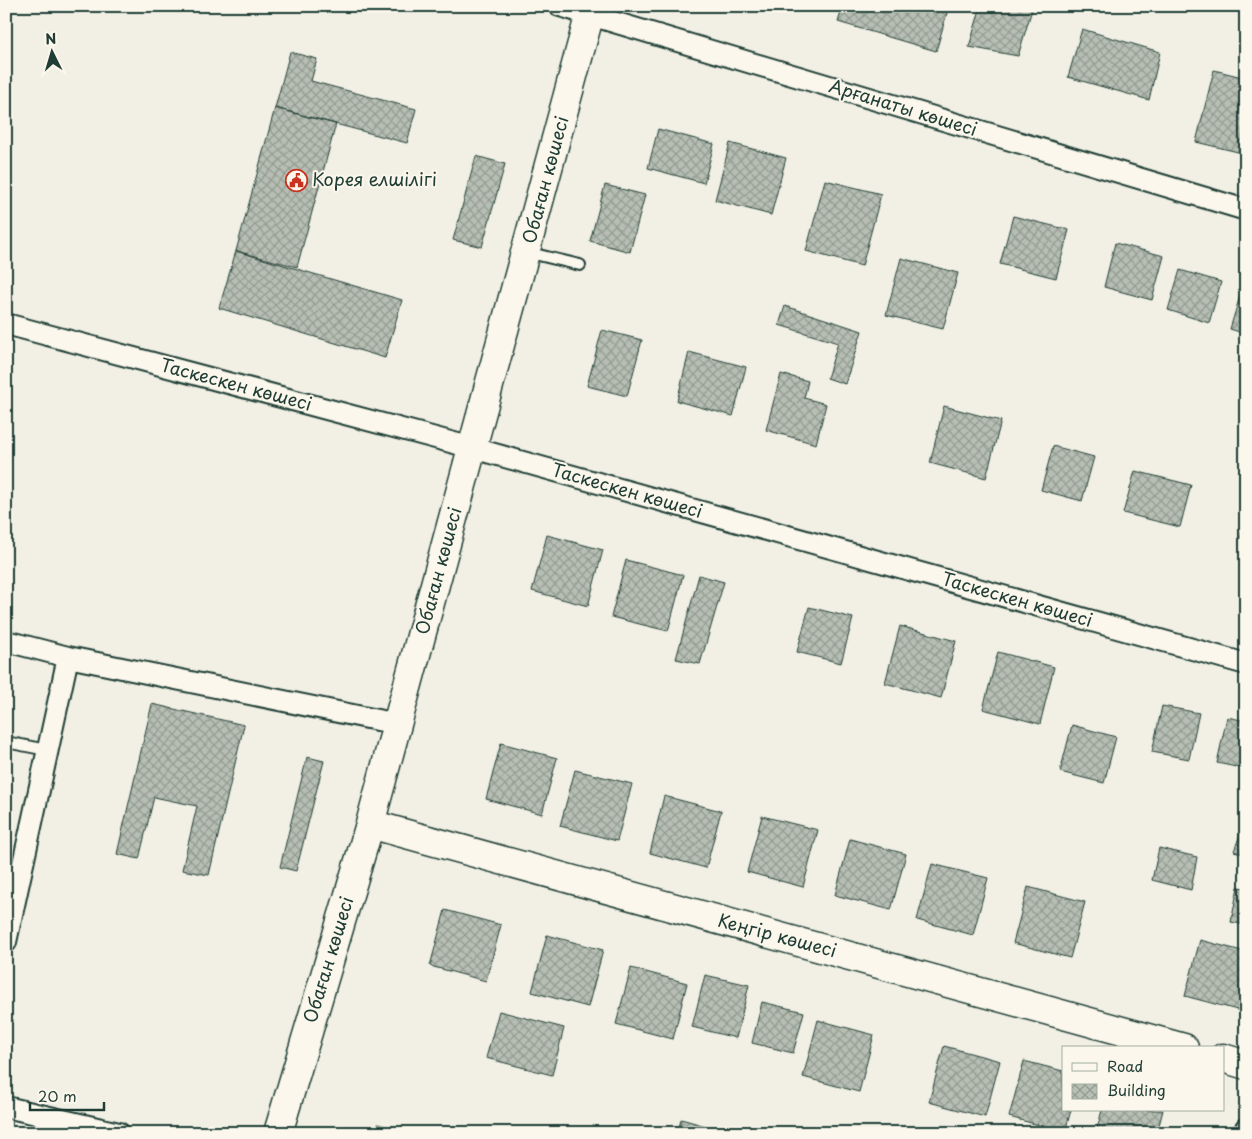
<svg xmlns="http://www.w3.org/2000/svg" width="1252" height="1139" font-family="'Playpen Sans',sans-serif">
	<defs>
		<pattern id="building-cross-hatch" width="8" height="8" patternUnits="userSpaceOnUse" patternTransform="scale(1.25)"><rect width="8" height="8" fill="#b7beb3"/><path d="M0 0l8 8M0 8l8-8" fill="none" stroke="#949c92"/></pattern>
	</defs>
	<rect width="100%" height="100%" fill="#f2f0e5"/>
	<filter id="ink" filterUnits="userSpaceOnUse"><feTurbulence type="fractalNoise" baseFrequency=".02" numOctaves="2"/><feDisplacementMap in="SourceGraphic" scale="10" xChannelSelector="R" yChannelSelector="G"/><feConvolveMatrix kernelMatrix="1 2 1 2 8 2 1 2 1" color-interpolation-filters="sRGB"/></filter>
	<g filter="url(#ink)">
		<path fill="url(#building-cross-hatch)" stroke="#1f3d34" d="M 843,6 L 949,6 L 936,51 L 838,22 Z
			M 981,6 L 1033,6 L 1018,56 L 969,47 Z
			M 1082,29 L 1160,52 L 1149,100 L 1068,77 Z
			M 290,52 L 317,59 L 311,81 L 416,109 L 407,143 L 275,108 Z
			M 1214,70 L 1246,78 L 1246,119 L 1238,152 L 1196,142 Z
			M 275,108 L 336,124 L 297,267 L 236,251 Z
			M 658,129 L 714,144 L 704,183 L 648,168 Z
			M 730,143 L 786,158 L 771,215 L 715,200 Z
			M 476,156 L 505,164 L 482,247 L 453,240 Z
			M 825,180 L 881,194 L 862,266 L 806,251 Z
			M 605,185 L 645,195 L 630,252 L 590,241 Z
			M 1013,216 L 1069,230 L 1056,278 L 1000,264 Z
			M 1115,243 L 1164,256 L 1152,300 L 1104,287 Z
			M 236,251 L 402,300 L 385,358 L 219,308 Z
			M 901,258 L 958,273 L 943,329 L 886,315 Z
			M 1180,270 L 1221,282 L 1209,323 L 1168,310 Z
			M 1243,286 L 1246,287 L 1246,334 L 1230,329 Z
			M 785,306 L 862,331 L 845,384 L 827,378 L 838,343 L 779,325 Z
			M 602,330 L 642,340 L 627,396 L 587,386 Z
			M 689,352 L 746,367 L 733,416 L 677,401 Z
			M 781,374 L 808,381 L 804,398 L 826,404 L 816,444 L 766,430 Z
			M 944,406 L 1001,421 L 986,478 L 930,463 Z
			M 1053,446 L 1094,457 L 1082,501 L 1041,490 Z
			M 1135,471 L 1191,485 L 1180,527 L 1123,513 Z
			M 1246,515 L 1246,539 L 1240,538 Z
			M 547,535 L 603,550 L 588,606 L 532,591 Z
			M 626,560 L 683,575 L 668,631 L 611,617 Z
			M 699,575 L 724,582 L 700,664 L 676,659 Z
			M 809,607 L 853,618 L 841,663 L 797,652 Z
			M 900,626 L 956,641 L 941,698 L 885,683 Z
			M 998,652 L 1054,667 L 1040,724 L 983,709 Z
			M 152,704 L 244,725 L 209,875 L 182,870 L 197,806 L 154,797 L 139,859 L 117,854 Z
			M 1162,706 L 1199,713 L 1189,759 L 1152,752 Z
			M 1227,717 L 1246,721 L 1246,769 L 1217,763 Z
			M 1072,725 L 1116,737 L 1104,783 L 1060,772 Z
			M 501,743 L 557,758 L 542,814 L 486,799 Z
			M 307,757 L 324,761 L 296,871 L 280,867 Z
			M 575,770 L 632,784 L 617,841 L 560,826 Z
			M 664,796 L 721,811 L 706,868 L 650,853 Z
			M 762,816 L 818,830 L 803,887 L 747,872 Z
			M 1245,821 L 1246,821 L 1246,855 L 1234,851 Z
			M 850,839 L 906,854 L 891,910 L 835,895 Z
			M 1159,848 L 1197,857 L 1191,890 L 1152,880 Z
			M 932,864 L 988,878 L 973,935 L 917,920 Z
			M 1028,887 L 1085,902 L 1070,958 L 1013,943 Z
			M 1238,887 L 1246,888 L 1246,925 L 1231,922 Z
			M 445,910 L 501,925 L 486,981 L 430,966 Z
			M 547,935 L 603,950 L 588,1007 L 532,992 Z
			M 1200,940 L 1246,952 L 1246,993 L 1241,1011 L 1185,996 Z
			M 631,968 L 687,983 L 673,1039 L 616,1024 Z
			M 705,975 L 749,985 L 736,1038 L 692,1027 Z
			M 762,1002 L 804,1012 L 793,1053 L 752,1043 Z
			M 499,1011 L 564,1028 L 552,1075 L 486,1058 Z
			M 818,1020 L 874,1035 L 859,1092 L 803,1077 Z
			M 944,1046 L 1000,1061 L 985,1117 L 929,1102 Z
			M 1024,1061 L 1063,1071 L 1063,1110 L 1071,1110 L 1065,1132 L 1009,1117 Z
			M 1102,1110 L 1163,1110 L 1157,1133 L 1096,1133 Z
			M 681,1119 L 731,1133 L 678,1133 Z
			M 378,1124 L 410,1133 L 376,1133 Z"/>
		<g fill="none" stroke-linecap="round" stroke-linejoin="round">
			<defs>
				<path id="lane" d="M 526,252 L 580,265
					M 6,742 L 47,750"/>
				<path id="street" d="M 560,6 L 1246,210
					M 6,324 L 473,448 L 1246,664
					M 6,641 L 68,657 L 397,724
					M 6,942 L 68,657
					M 6,1107 L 119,1133
					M 1245,1133 L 1246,1128"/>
				<path id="secondary" d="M 370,824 L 1184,1048
					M 1223,1058 L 1246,1065
					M 278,1133 L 370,824 L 592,6"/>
			</defs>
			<use href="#lane" stroke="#1f3d34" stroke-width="14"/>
			<use href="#street" stroke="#1f3d34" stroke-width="24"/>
			<use href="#secondary" stroke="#1f3d34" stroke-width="31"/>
			<use href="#lane" stroke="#fbf7ec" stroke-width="10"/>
			<use href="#street" stroke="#fbf7ec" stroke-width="20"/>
			<use href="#secondary" stroke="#fbf7ec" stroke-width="28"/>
		</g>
	</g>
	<defs>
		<symbol id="civic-ring" viewBox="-11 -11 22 22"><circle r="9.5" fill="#fbf7ec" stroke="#c8321e" stroke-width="1.5"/><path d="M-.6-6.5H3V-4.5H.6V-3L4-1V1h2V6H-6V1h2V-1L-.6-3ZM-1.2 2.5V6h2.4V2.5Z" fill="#c8321e"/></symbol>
	</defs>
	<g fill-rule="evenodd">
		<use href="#civic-ring" x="284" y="168" width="25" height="25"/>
	</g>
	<g text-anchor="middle" stroke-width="4" stroke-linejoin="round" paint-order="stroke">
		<g font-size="18" fill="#1f3d34" stroke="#fbf7ec">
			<text transform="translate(903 108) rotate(17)" y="6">Арғанаты көшесі</text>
			<text transform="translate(546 180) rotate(-75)" y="6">Обаған көшесі</text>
			<text transform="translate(236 385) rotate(15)" y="6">Таскескен көшесі</text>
			<text transform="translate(627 491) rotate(16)" y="6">Таскескен көшесі</text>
			<text transform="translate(439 571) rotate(-75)" y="6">Обаған көшесі</text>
			<text transform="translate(1017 600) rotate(16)" y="6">Таскескен көшесі</text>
			<text transform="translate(777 936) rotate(15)" y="6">Кеңгір көшесі</text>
			<text transform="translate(329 960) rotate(-73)" y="6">Обаған көшесі</text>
		</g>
		<g font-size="18" fill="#1f3d34" stroke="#fbf7ec" text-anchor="start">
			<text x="312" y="186">Корея елшілігі</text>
		</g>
	</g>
	<rect width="1252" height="1139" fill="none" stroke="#fbf7ec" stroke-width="25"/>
	<rect x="12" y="12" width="1227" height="1114" fill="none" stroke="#1f3d34" stroke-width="2" filter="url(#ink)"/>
	<rect x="1062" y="1046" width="162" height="65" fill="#fbf7ec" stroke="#a3ada2"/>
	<rect x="1072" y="1063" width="25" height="8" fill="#fbf7ec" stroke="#a3ada2"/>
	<text x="1107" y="1072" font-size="15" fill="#1f3d34">Road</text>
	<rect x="1072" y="1084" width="25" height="15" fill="url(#building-cross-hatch)" stroke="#a3ada2"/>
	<text x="1107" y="1096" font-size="15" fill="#1f3d34">Building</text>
	<g transform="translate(52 52) rotate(355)" stroke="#fbf7ec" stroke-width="4" paint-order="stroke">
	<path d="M0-4L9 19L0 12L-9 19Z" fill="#1f3d34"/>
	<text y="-8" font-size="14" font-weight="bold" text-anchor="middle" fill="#1f3d34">N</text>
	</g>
	<path d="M30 1102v8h74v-8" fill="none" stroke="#1f3d34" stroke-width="2.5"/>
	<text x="38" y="1102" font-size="15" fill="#1f3d34" stroke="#fbf7ec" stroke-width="4" paint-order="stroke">20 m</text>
</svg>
